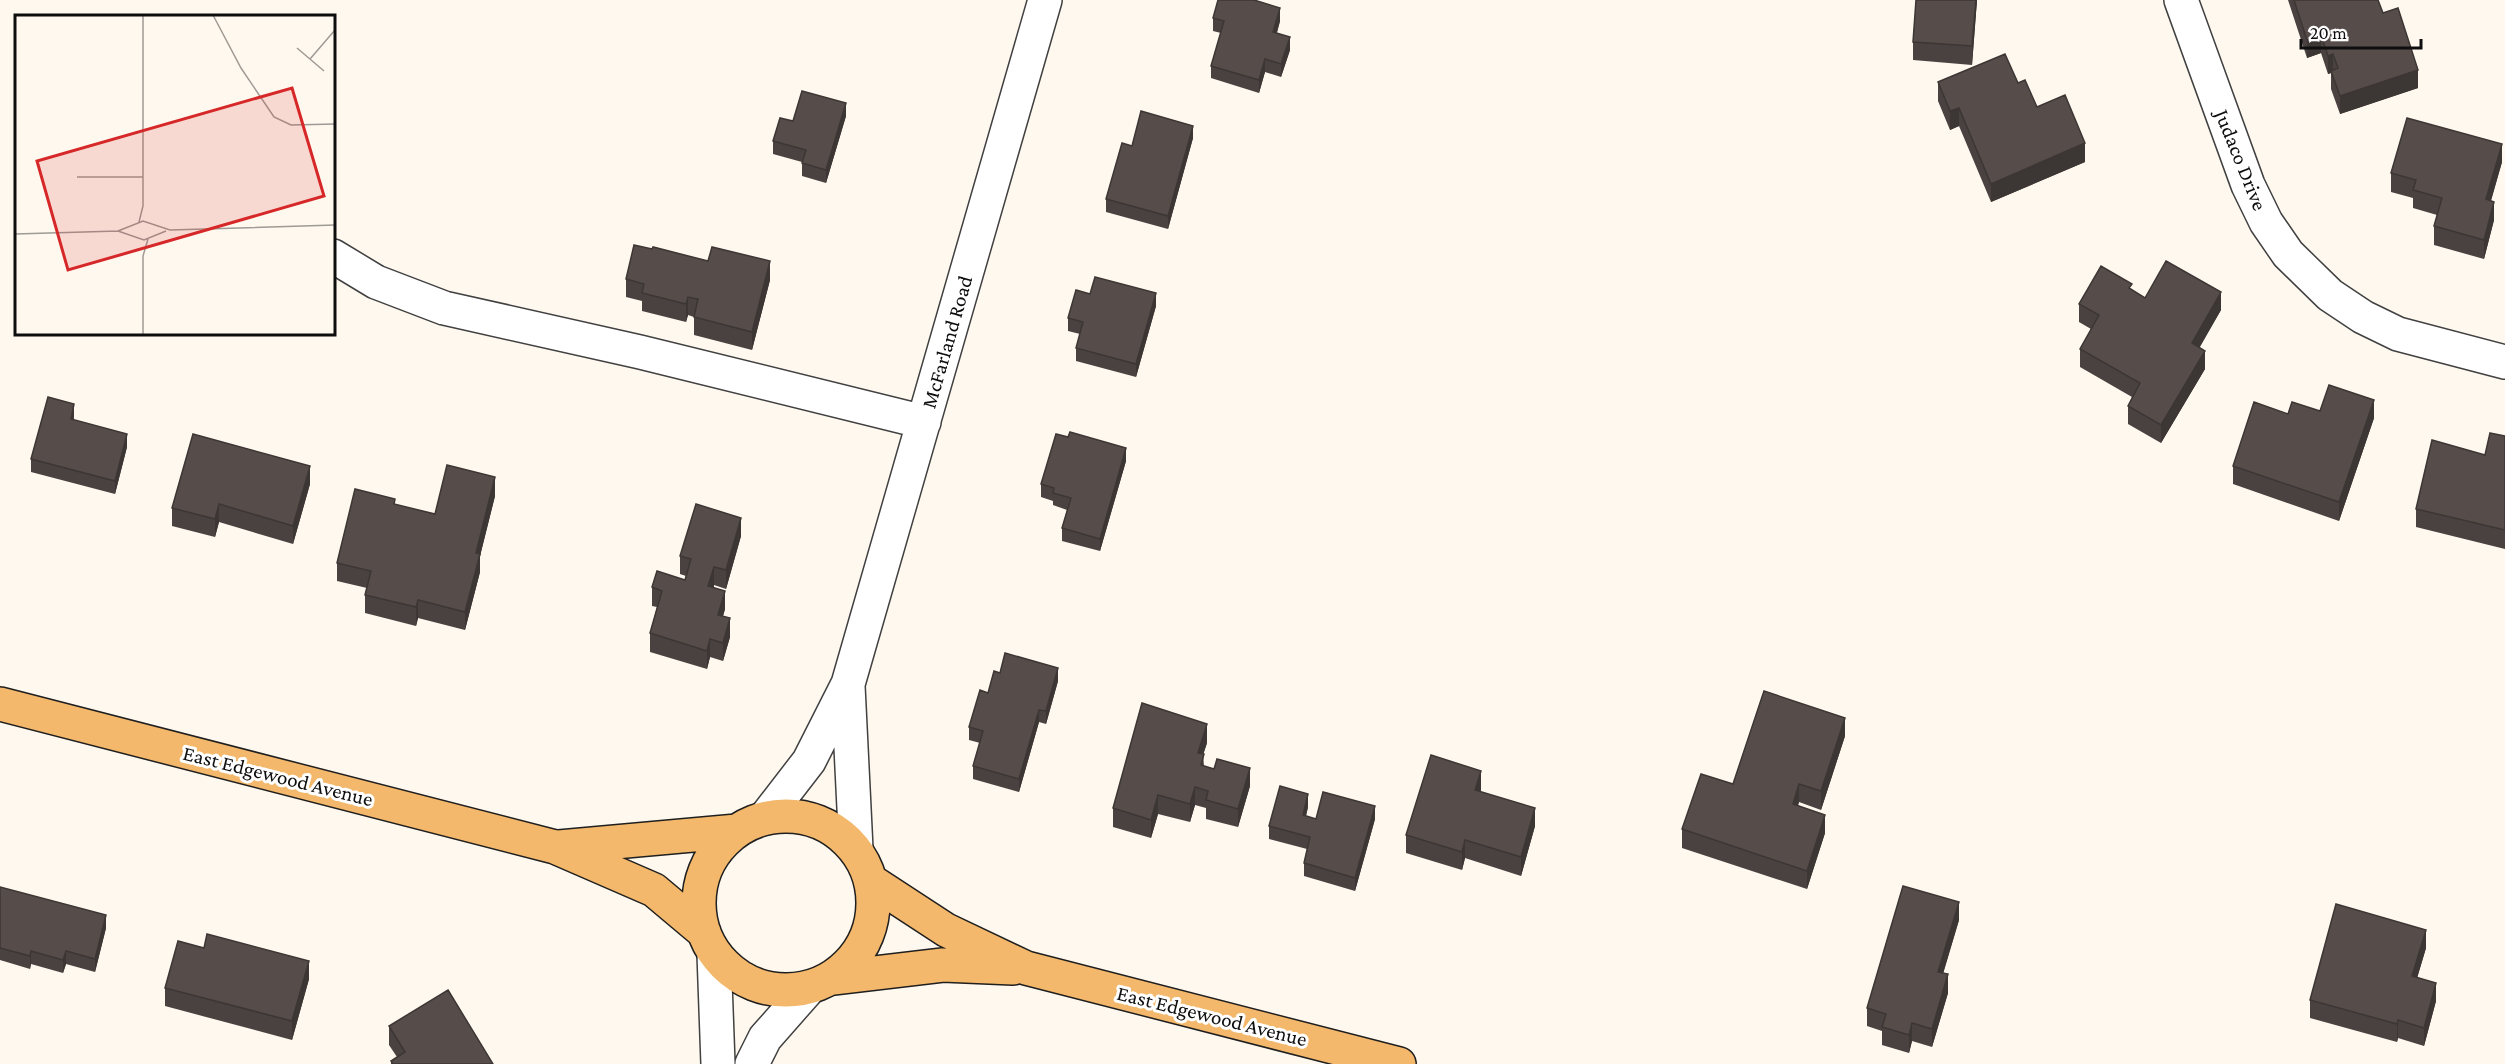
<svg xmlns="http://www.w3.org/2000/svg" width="2505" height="1064" font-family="'Crimson Pro',serif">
	<rect width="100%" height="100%" fill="#fef8ef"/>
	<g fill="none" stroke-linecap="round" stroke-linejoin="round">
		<defs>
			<path id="minor" d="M 2181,0 L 2248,185 L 2266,222 L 2288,254 L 2330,295 L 2363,317 L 2398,334 L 2505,362
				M 333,256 L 376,282 L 444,308 L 640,352 L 924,422
				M 848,686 L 856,849
				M 765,818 L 809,761 L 848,684 L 1045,0
				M 714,954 L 718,1064
				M 752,1064 L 765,1038 L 809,988"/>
			<path id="major" d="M 0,704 L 555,847 L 654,890 L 704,932
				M699 903a87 87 0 1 1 174 0a87 87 0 1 1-174 0Z
				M 559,847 L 737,831
				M 871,881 L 946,930 L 1026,968 L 1399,1064
				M 833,978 L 943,965 L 1013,968"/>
		</defs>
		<use href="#minor" stroke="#414141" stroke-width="36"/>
		<use href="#major" stroke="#1f1f1f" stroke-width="36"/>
		<use href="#minor" stroke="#fff" stroke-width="33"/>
		<use href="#major" stroke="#f3b86b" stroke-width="33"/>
	</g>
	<path fill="#4a4240" d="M 1916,0 L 1977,0 L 1972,65 L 1913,60 L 1913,42 Z
		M 2288,0 L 2378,0 L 2383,13 L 2418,88 L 2340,114 L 2331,89 L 2331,73 L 2328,74 L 2321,53 L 2307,58 Z
		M 1213,18 L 1280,21 L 1277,33 L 1290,50 L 1281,77 L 1265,72 L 1259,93 L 1211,78 L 1211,66 L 1221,33 L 1213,31 Z
		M 1938,82 L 2018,83 L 2037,107 L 2085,162 L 1991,202 L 1959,126 L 1950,130 L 1938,101 Z
		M 846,116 L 826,183 L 802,176 L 802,162 L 773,154 L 773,141 L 793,121 Z
		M 1193,138 L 1168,229 L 1106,212 L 1106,199 L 1132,146 Z
		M 2502,162 L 2491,201 L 2494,220 L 2484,259 L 2434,245 L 2434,226 L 2437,215 L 2413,208 L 2413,198 L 2391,192 L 2391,173 Z
		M 626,279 L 770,280 L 752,350 L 694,335 L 694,317 L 688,315 L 686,322 L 642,311 L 642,301 L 626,297 Z
		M 2132,290 L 2145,298 L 2221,310 L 2199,347 L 2205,369 L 2161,443 L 2128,424 L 2128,406 L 2132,397 L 2080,367 L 2080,349 L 2091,329 L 2079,322 L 2079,304 Z
		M 1090,294 L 1156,306 L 1136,377 L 1076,361 L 1076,348 L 1080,334 L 1068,331 L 1068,318 Z
		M 2320,411 L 2374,418 L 2339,521 L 2233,484 L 2233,466 L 2288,414 Z
		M 74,417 L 74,420 L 127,447 L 115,494 L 31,472 L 31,459 Z
		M 2505,436 L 2505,549 L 2416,527 L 2416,509 L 2485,455 Z
		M 1126,461 L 1100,551 L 1062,541 L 1062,528 L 1067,510 L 1053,505 L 1053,501 L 1041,497 L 1041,484 Z
		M 310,484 L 293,544 L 219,522 L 215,537 L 172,526 L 172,508 Z
		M 495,496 L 480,556 L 480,572 L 465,630 L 418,618 L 416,626 L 365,613 L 365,595 L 367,588 L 337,581 L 337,563 L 395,505 L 435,514 Z
		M 741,536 L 726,589 L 714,585 L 714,588 L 725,609 L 723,616 L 730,637 L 723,661 L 710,657 L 707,669 L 650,652 L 650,633 L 657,607 L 652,606 L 652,587 L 685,580 L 686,576 L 680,574 L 680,556 Z
		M 1000,673 L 1058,681 L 1046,724 L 1039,722 L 1019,792 L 973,779 L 973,766 L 980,743 L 969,740 L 969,727 Z
		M 1845,736 L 1821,810 L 1799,802 L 1798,805 L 1825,833 L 1807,889 L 1682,848 L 1682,829 L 1733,784 Z
		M 1207,743 L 1203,754 L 1204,766 L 1250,786 L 1238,827 L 1206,819 L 1206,808 L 1195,805 L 1190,822 L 1158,814 L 1151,838 L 1113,827 L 1113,808 Z
		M 1481,789 L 1481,792 L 1535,826 L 1521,876 L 1465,858 L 1462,870 L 1406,853 L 1406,835 Z
		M 1308,807 L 1306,816 L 1316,819 L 1375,819 L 1355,891 L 1304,876 L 1304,863 L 1307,849 L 1269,839 L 1269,826 Z
		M 0,887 L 106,928 L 95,972 L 66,964 L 63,973 L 31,964 L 30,969 L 0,960 Z
		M 1959,920 L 1943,973 L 1948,993 L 1932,1047 L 1912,1041 L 1909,1053 L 1882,1045 L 1882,1031 L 1867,1026 L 1867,1008 Z
		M 2426,948 L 2417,978 L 2436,1001 L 2424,1046 L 2398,1038 L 2397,1042 L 2310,1018 L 2310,1000 Z
		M 309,979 L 292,1040 L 165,1006 L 165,988 Z
		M 389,1026 L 493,1064 L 391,1064 L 391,1061 L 397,1057 L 389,1045 Z"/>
	<path fill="#3c3634" d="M 1976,0 L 1977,0 L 1972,65 L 1972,46 Z
		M 1280,8 L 1280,21 L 1273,45 L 1273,32 Z
		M 2321,35 L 2321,53 L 2307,58 L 2307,40 Z
		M 1290,37 L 1290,50 L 1281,77 L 1281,64 Z
		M 2333,54 L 2333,73 L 2331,71 L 2331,73 L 2328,74 L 2328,56 Z
		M 1265,59 L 1265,72 L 1259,93 L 1259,80 Z
		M 2418,70 L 2418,88 L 2340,114 L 2340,96 Z
		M 846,103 L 846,116 L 826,183 L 826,170 Z
		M 1959,108 L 1959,126 L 1950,130 L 1950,111 Z
		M 1193,126 L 1193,138 L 1168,229 L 1168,216 Z
		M 2085,143 L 2085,162 L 1991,202 L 1991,184 Z
		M 2502,144 L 2502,162 L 2486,217 L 2486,199 Z
		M 2494,202 L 2494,220 L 2484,259 L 2484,240 Z
		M 770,261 L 770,280 L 752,350 L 752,332 Z
		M 2221,292 L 2221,310 L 2192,361 L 2192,343 Z
		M 1156,293 L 1156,306 L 1136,377 L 1136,364 Z
		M 688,297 L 688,315 L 686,322 L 686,304 Z
		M 2205,351 L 2205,369 L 2161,443 L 2161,425 Z
		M 2374,400 L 2374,418 L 2339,521 L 2339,502 Z
		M 74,404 L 74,417 L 71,432 L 71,419 Z
		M 127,434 L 127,447 L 115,494 L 115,481 Z
		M 1126,448 L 1126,461 L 1100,551 L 1100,539 Z
		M 310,466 L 310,484 L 293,544 L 293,526 Z
		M 495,477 L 495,496 L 480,556 L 480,572 L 465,630 L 465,612 L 476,553 Z
		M 219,504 L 219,522 L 215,537 L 215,519 Z
		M 741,518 L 741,536 L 726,589 L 726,570 Z
		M 714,567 L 714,585 L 708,605 L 708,586 Z
		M 725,591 L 725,609 L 718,633 L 718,615 Z
		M 418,600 L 418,618 L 416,626 L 416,607 Z
		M 730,618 L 730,637 L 723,661 L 723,643 Z
		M 710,639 L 710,657 L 707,669 L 707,651 Z
		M 1058,668 L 1058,681 L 1046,724 L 1046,711 Z
		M 1039,710 L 1039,722 L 1019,792 L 1019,779 Z
		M 1845,718 L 1845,736 L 1821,810 L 1821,791 Z
		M 1207,724 L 1207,743 L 1198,771 L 1198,753 Z
		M 1250,768 L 1250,786 L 1238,827 L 1238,809 Z
		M 1481,771 L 1481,789 L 1475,809 L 1475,790 Z
		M 1799,784 L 1799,802 L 1793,822 L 1793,804 Z
		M 1195,787 L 1195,805 L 1190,822 L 1190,804 Z
		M 1308,794 L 1308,807 L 1303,828 L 1303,815 Z
		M 1158,795 L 1158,814 L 1151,838 L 1151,820 Z
		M 1375,806 L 1375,819 L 1355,891 L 1355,878 Z
		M 1535,808 L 1535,826 L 1521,876 L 1521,857 Z
		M 1825,815 L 1825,833 L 1807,889 L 1807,871 Z
		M 1465,840 L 1465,858 L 1462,870 L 1462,852 Z
		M 1959,902 L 1959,920 L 1938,991 L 1938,972 Z
		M 106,915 L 106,928 L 95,972 L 95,959 Z
		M 2426,930 L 2426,948 L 2412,995 L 2412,976 Z
		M 31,951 L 31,964 L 30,969 L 30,956 Z
		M 66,951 L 66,964 L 63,973 L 63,960 Z
		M 309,961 L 309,979 L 292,1040 L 292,1021 Z
		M 1948,974 L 1948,993 L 1932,1047 L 1932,1029 Z
		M 2436,983 L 2436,1001 L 2424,1046 L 2424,1028 Z
		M 2398,1020 L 2398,1038 L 2397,1042 L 2397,1024 Z
		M 1912,1023 L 1912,1041 L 1909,1053 L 1909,1035 Z"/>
	<path fill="#564d4a" stroke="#3c3634" stroke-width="1.5" d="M 1218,0 L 1254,0 L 1280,8 L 1273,32 L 1290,37 L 1281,64 L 1265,59 L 1259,80 L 1211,66 L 1224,21 L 1213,18 Z
		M 1916,0 L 1976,0 L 1972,46 L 1913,42 Z
		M 2294,0 L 2378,0 L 2383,13 L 2398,8 L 2418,70 L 2340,96 L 2331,71 L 2338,68 L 2333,54 L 2328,56 L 2321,35 L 2307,40 Z
		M 2005,54 L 2018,83 L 2025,80 L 2037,107 L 2065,95 L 2085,143 L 1991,184 L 1959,108 L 1950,111 L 1938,82 Z
		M 802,91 L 846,103 L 826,170 L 802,163 L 806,150 L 773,141 L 780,118 L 793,121 Z
		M 1141,111 L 1193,126 L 1168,216 L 1106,199 L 1122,143 L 1132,146 Z
		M 2407,118 L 2502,144 L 2486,199 L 2494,202 L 2484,240 L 2434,226 L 2442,198 L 2413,190 L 2416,180 L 2391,173 Z
		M 634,245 L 652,249 L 653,247 L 708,261 L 712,247 L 770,261 L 752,332 L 694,317 L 698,299 L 688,297 L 686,304 L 642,293 L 644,284 L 626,279 Z
		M 2166,261 L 2221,292 L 2192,343 L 2205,351 L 2161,425 L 2128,406 L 2140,383 L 2080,349 L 2099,315 L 2079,304 L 2101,266 L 2132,284 L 2129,288 L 2145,298 Z
		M 1095,277 L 1156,293 L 1136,364 L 1076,348 L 1083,322 L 1068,318 L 1076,290 L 1090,294 Z
		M 2329,385 L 2374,400 L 2339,502 L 2233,466 L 2254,402 L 2288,414 L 2292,402 L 2320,411 Z
		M 48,397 L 74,404 L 71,419 L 127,434 L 115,481 L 31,459 Z
		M 1070,432 L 1126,448 L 1100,539 L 1062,528 L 1071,498 L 1053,493 L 1054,488 L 1041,484 L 1056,434 L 1068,437 Z
		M 2490,433 L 2505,436 L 2505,530 L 2416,509 L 2432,440 L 2485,455 Z
		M 193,434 L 310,466 L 293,526 L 219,504 L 215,519 L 172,508 Z
		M 447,465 L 495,477 L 476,553 L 480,554 L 465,612 L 418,600 L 416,607 L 365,595 L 371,571 L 337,563 L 355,489 L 395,499 L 394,504 L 435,514 Z
		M 696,504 L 741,518 L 726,570 L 714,567 L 708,586 L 725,591 L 718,615 L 730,618 L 723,643 L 710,639 L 707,651 L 650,633 L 662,591 L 652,587 L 657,571 L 685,580 L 691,559 L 680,556 Z
		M 1005,653 L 1058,668 L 1046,711 L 1039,710 L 1019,779 L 973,766 L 983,731 L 969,727 L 980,690 L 988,693 L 994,671 L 1000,673 Z
		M 1764,691 L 1845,718 L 1821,791 L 1799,784 L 1793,804 L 1825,815 L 1807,871 L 1682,829 L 1701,774 L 1733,784 Z
		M 1142,703 L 1207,724 L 1198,753 L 1204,754 L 1201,765 L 1214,769 L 1217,759 L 1250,768 L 1238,809 L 1206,800 L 1208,791 L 1195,787 L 1190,804 L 1158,795 L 1151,820 L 1113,808 Z
		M 1431,755 L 1481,771 L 1475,790 L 1535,808 L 1521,857 L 1465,840 L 1462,852 L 1406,835 Z
		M 1280,786 L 1308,794 L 1303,815 L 1316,819 L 1323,792 L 1375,806 L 1355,878 L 1304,863 L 1310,837 L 1269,826 Z
		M 1903,886 L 1959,902 L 1938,972 L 1948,974 L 1932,1029 L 1912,1023 L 1909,1035 L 1882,1027 L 1886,1014 L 1867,1008 Z
		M 0,887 L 106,915 L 95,959 L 66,951 L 63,960 L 31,951 L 30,956 L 0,948 Z
		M 2336,904 L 2426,930 L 2412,976 L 2436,983 L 2424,1028 L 2398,1020 L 2397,1024 L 2310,1000 Z
		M 207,934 L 309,961 L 292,1021 L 165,988 L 178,941 L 204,948 Z
		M 448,990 L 493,1064 L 393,1064 L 391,1061 L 405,1052 L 389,1026 Z"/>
	<g text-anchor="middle" stroke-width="6" stroke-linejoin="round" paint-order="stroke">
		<g font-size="21" fill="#0e0e0e" stroke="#fff">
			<text transform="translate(2241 160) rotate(68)" y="7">Judaco Drive</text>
			<text transform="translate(947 342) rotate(-74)" y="7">McFarland Road</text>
			<text transform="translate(278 776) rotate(14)" y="7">East Edgewood Avenue</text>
			<text transform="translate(1212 1016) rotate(14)" y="7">East Edgewood Avenue</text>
		</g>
	</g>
	<g transform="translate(15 15)">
		<rect width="320" height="320" fill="#fef8ef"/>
		<path fill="none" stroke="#9e9a95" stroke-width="1.5" d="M 198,0 L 226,53 L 259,102 L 276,110 L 320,109M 282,33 L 309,56M 295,44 L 320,15M 62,162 L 128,162M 124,207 L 128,191 L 128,0M 103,216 L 128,206 L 155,215 L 320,210M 0,219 L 103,216 L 129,225 L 151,216M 128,319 L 128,241 L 133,224"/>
		<path fill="#d62828" fill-opacity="0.15" stroke="#d62828" stroke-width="3" d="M 277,73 L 309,181 L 53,255 L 22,146 Z"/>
		<rect width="320" height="320" fill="none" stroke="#0e0e0e" stroke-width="3"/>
	</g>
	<path d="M2301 39v9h120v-9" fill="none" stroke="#0e0e0e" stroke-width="3"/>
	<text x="2310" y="39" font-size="18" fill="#0e0e0e" stroke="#ffffff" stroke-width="4.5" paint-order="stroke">20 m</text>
</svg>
